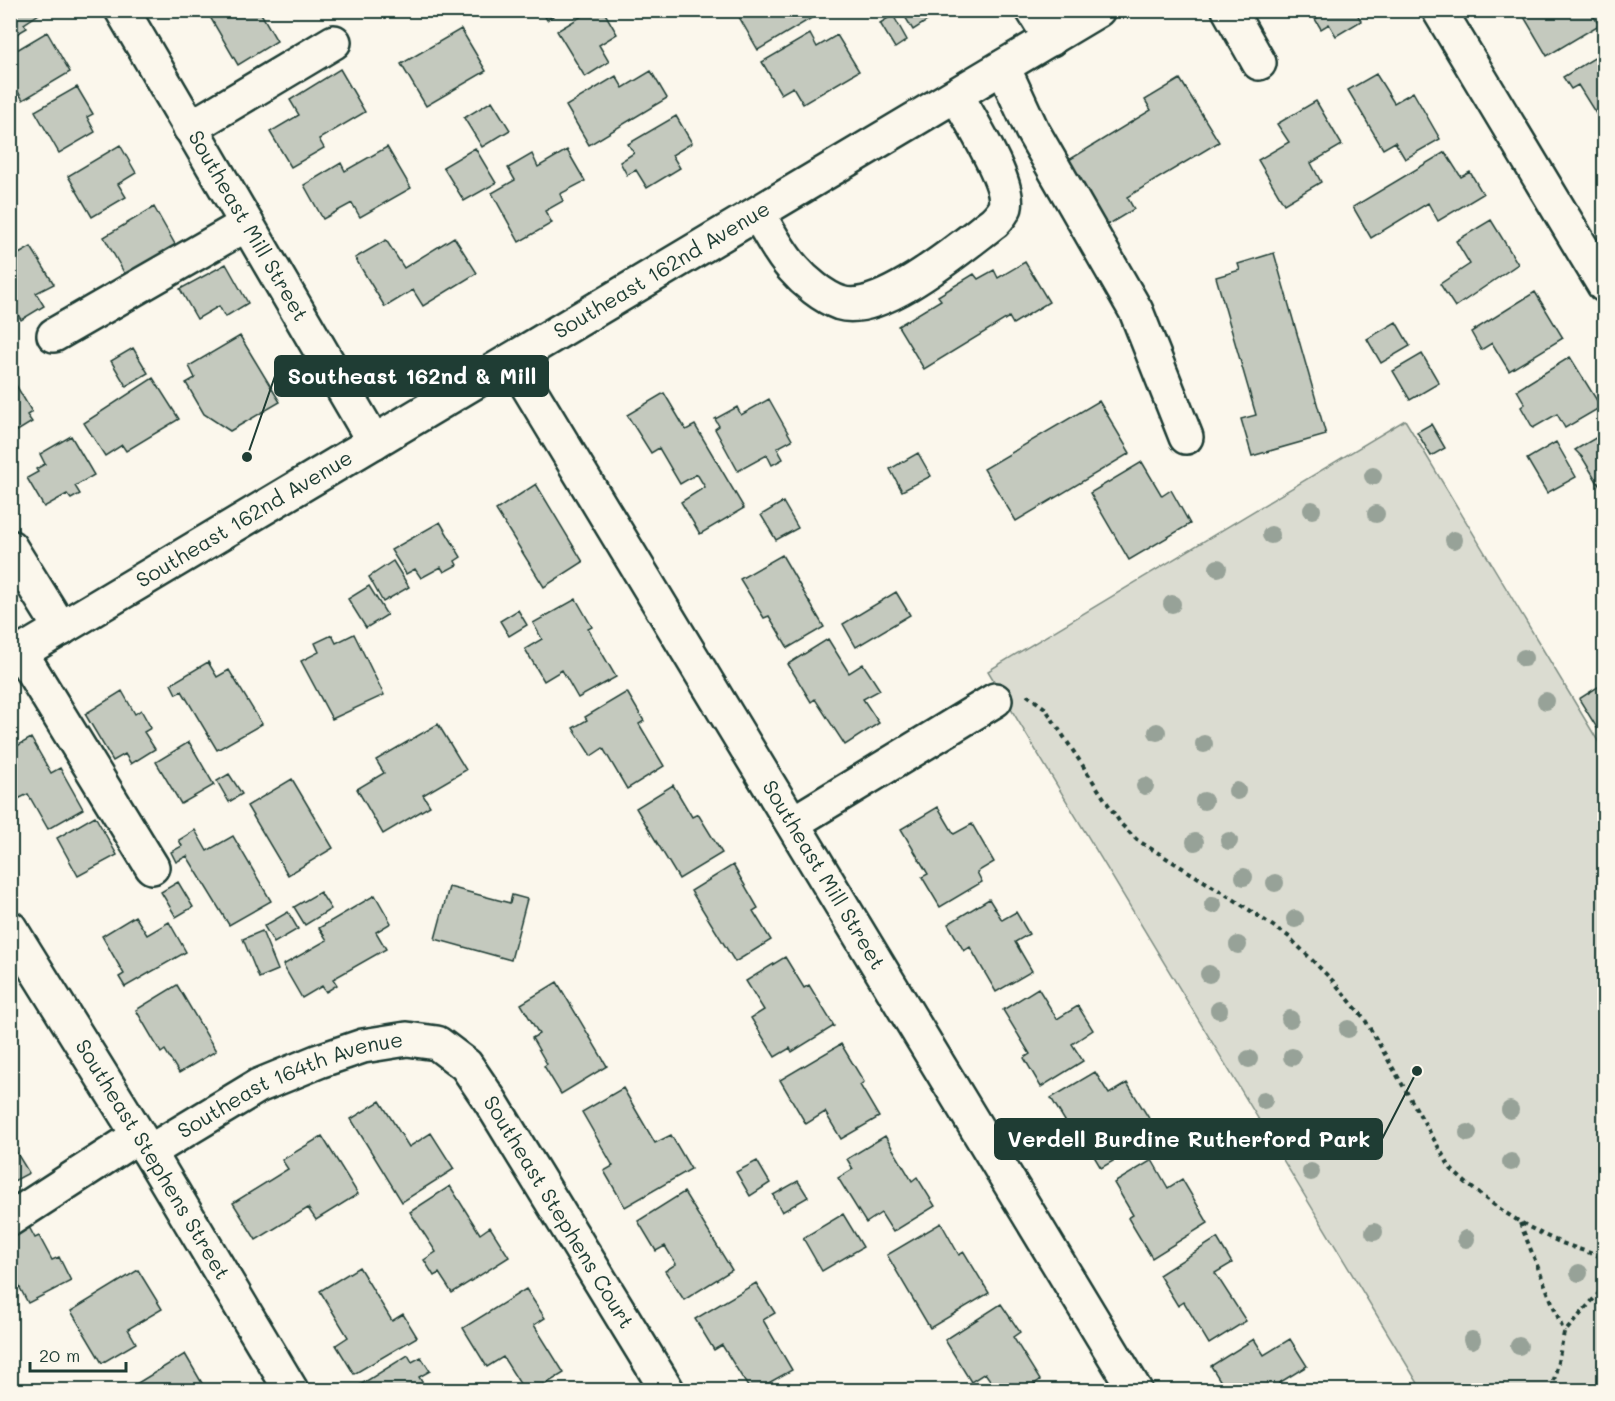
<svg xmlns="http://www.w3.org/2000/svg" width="1615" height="1401" font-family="Mali,sans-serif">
	<rect width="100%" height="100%" fill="#fbf7ec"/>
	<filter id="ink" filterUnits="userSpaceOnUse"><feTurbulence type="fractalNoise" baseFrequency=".0167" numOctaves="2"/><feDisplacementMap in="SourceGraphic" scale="12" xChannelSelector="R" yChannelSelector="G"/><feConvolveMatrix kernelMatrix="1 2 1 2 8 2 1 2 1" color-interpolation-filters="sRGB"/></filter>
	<g filter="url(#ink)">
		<path fill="#dbdcd1" stroke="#7d8c82" stroke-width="1.5" d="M 1405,420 L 1604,751 L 1604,1390 L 1422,1390 L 988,671 Z"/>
		<path fill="#c4c9be" stroke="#1f3d34" stroke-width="1.5" d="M 10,10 L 41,10 L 42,12 L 24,24 L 27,28 L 10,38 Z
			M 206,10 L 259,10 L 277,41 L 238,65 Z
			M 541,10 L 562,10 L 547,20 Z
			M 592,10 L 603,10 L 617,34 L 599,45 L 609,62 L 585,77 L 557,31 Z
			M 735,10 L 812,10 L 815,16 L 758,50 Z
			M 901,10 L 944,10 L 913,30 Z
			M 1316,10 L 1355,10 L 1361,21 L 1336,36 L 1329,24 L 1321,29 L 1315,19 L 1319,17 Z
			M 1520,10 L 1590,10 L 1599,25 L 1547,56 Z
			M 893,15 L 907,40 L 895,48 L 880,23 Z
			M 461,29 L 486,71 L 426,106 L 401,64 Z
			M 47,32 L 70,72 L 23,100 L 10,79 L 10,54 Z
			M 810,34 L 817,47 L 837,35 L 859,71 L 803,104 L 793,87 L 781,94 L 762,62 Z
			M 1604,52 L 1604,113 L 1598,117 L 1578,85 L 1571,89 L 1563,77 Z
			M 340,69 L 365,112 L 319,139 L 324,148 L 291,167 L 270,132 L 299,115 L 290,100 Z
			M 651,71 L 667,98 L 589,145 L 566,106 L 616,76 L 623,88 Z
			M 1376,74 L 1394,103 L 1413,92 L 1440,139 L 1405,159 L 1395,142 L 1383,149 L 1348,90 Z
			M 1180,79 L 1219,142 L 1127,197 L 1134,209 L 1101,229 L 1064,163 L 1151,110 L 1145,100 Z
			M 77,87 L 93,114 L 87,117 L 95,132 L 59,153 L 35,111 Z
			M 492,101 L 510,130 L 482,147 L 464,118 Z
			M 1316,101 L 1342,145 L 1311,163 L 1321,182 L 1284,204 L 1258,160 L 1289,142 L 1277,124 Z
			M 676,116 L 692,143 L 672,155 L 680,168 L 647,188 L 636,170 L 627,175 L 620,162 L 634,153 L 628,144 Z
			M 120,145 L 136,173 L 118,184 L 126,197 L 92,217 L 68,176 Z
			M 387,147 L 411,188 L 360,217 L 352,203 L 323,219 L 304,185 L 341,163 L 345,171 Z
			M 475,148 L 496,183 L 464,201 L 443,167 Z
			M 567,150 L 585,181 L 560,194 L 563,201 L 545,211 L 552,223 L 519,242 L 492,193 L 515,180 L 508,168 L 532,154 L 538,167 Z
			M 1445,152 L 1461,177 L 1470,172 L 1483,194 L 1438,221 L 1428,203 L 1371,238 L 1353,207 Z
			M 154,207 L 176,246 L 126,276 L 104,237 Z
			M 1491,220 L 1518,264 L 1455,307 L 1440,284 L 1470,264 L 1456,241 Z
			M 454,237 L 477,273 L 423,306 L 413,290 L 385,307 L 355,258 L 386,240 L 404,268 Z
			M 31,247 L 54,284 L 36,293 L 44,306 L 21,320 L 10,301 L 10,259 Z
			M 1274,253 L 1326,435 L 1252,456 L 1241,419 L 1256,415 L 1216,277 L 1240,270 L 1238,264 Z
			M 1025,262 L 1049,302 L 1013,324 L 1009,317 L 924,369 L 898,326 L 941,300 L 938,296 L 974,274 L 978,279 L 994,270 L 998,278 Z
			M 226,264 L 248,303 L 225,317 L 219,306 L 197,319 L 180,289 Z
			M 1535,292 L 1563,338 L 1509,371 L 1492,343 L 1481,350 L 1471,332 Z
			M 1396,322 L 1410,346 L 1381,363 L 1367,339 Z
			M 240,336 L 280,402 L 230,431 L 204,414 L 186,383 L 195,378 L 189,366 Z
			M 133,348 L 148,373 L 126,386 L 111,361 Z
			M 1422,354 L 1439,383 L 1410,400 L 1393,371 Z
			M 1570,357 L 1601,407 L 1565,428 L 1557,414 L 1533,428 L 1521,407 L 1525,404 L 1517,390 Z
			M 10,375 L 32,412 L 27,415 L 32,422 L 11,435 Z
			M 153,378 L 179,419 L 126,451 L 122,445 L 105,456 L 84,423 Z
			M 664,393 L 686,430 L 695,425 L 744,508 L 700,534 L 681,502 L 705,487 L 697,474 L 680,484 L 659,448 L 651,453 L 627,415 Z
			M 769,399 L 792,440 L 777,448 L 783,459 L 772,465 L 767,455 L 738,471 L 715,429 L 719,426 L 715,419 L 737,407 L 741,415 Z
			M 1099,401 L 1130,453 L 1016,521 L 984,469 Z
			M 1431,424 L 1445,448 L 1431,456 L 1417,432 Z
			M 1604,433 L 1604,493 L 1582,457 L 1575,450 Z
			M 71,436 L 94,475 L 75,486 L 80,494 L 71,499 L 67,494 L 44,507 L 27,478 L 38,472 L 36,469 L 45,464 L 40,454 Z
			M 1556,442 L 1576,477 L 1547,493 L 1527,459 Z
			M 918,453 L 931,476 L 902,491 L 890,469 Z
			M 1142,462 L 1162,496 L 1171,490 L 1190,524 L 1129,560 L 1090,493 Z
			M 536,484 L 583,562 L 544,587 L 496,510 Z
			M 783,502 L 798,528 L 776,540 L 761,515 Z
			M 440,522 L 461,557 L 455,561 L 457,565 L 444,572 L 441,567 L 421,578 L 415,569 L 406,574 L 391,550 Z
			M 782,555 L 824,627 L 788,648 L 769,616 L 764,618 L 740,579 Z
			M 393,561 L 409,587 L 383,602 L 369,577 Z
			M 369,586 L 387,615 L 366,628 L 348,599 Z
			M 896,592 L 910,615 L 856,647 L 843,624 Z
			M 576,599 L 592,627 L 588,629 L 616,677 L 578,698 L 562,670 L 544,681 L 525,649 L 542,639 L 533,623 Z
			M 518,610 L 527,625 L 509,636 L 500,621 Z
			M 354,634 L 384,695 L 332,719 L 301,661 L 319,652 L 315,643 L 332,635 L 336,643 Z
			M 828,639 L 849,673 L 863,664 L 880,690 L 863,699 L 879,723 L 845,745 L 815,699 L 811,702 L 788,664 Z
			M 208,662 L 217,677 L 229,670 L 262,724 L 217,750 L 182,691 L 176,694 L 171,684 Z
			M 1604,683 L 1604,723 L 1597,728 L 1579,699 Z
			M 122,691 L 135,714 L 141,710 L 151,728 L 144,732 L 155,749 L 131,764 L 125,754 L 113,761 L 85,714 Z
			M 627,692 L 644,721 L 639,724 L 664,766 L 627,789 L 603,748 L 591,756 L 573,728 L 587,720 L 585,717 Z
			M 438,724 L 466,770 L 423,795 L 430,806 L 383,834 L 357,789 L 384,773 L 376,760 Z
			M 31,738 L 51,773 L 60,768 L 83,809 L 48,829 L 28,794 L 10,803 L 10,750 Z
			M 189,742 L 214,785 L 181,804 L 156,762 Z
			M 229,774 L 242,794 L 229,802 L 217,781 Z
			M 292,779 L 333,848 L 288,875 L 247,806 Z
			M 673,785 L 692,817 L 698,814 L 722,853 L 679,879 L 636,808 Z
			M 938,807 L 954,834 L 972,824 L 994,862 L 977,872 L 982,882 L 940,907 L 922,877 L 928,874 L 901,829 Z
			M 95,816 L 117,855 L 78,876 L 57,838 Z
			M 195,830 L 207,851 L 233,836 L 271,901 L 229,925 L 187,856 L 176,862 L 171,852 L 182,846 L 179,840 Z
			M 733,865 L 758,908 L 753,911 L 771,940 L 735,962 L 691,891 Z
			M 178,882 L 193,907 L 176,917 L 161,892 Z
			M 449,887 L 510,903 L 512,895 L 527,899 L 511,960 L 435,939 Z
			M 320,892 L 331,909 L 305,925 L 294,907 Z
			M 375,895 L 391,923 L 376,932 L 386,949 L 333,979 L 337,985 L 326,992 L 322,986 L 302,998 L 283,965 L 327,940 L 319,928 Z
			M 989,899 L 1002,920 L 1016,912 L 1029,934 L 1015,942 L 1032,971 L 996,992 L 970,947 L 964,951 L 948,924 Z
			M 288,912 L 298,929 L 274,943 L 264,926 Z
			M 135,916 L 147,935 L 169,922 L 186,952 L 125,987 L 119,977 L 124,974 L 102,936 Z
			M 262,931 L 278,970 L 259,978 L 243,939 Z
			M 785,957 L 804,988 L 809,985 L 834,1026 L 792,1052 L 790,1048 L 775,1057 L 751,1018 L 764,1010 L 746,981 Z
			M 557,982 L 607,1066 L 561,1094 L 544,1066 L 547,1064 L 532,1038 L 539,1034 L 521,1004 Z
			M 177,985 L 216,1051 L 179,1073 L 165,1050 L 161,1053 L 136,1010 Z
			M 1038,988 L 1057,1019 L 1078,1006 L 1093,1030 L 1072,1044 L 1083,1061 L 1041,1087 L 1024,1058 L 1030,1054 L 1003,1010 Z
			M 841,1044 L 864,1082 L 860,1085 L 879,1117 L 841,1139 L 825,1112 L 806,1124 L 780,1080 Z
			M 1095,1072 L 1109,1094 L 1127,1083 L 1150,1120 L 1130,1132 L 1139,1146 L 1101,1168 L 1082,1136 L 1076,1139 L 1051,1098 Z
			M 623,1088 L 655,1143 L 671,1135 L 691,1169 L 625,1207 L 604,1171 L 613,1166 L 582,1112 Z
			M 380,1101 L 409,1147 L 431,1133 L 454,1169 L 402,1202 L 351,1119 Z
			M 322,1136 L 358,1194 L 316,1220 L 308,1208 L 256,1240 L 233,1203 L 288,1169 L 282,1160 Z
			M 885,1136 L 912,1181 L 917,1177 L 935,1206 L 893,1232 L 881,1213 L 866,1223 L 838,1178 L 853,1169 L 847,1159 Z
			M 10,1142 L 29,1173 L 10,1183 Z
			M 1152,1160 L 1168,1188 L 1182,1179 L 1208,1223 L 1152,1258 L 1128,1218 L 1133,1215 L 1114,1183 Z
			M 757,1161 L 770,1183 L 750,1196 L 736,1172 Z
			M 798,1181 L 808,1197 L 782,1212 L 773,1195 Z
			M 450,1186 L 480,1234 L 490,1227 L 509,1257 L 452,1293 L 439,1273 L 434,1276 L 424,1260 L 436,1252 L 410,1212 Z
			M 684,1192 L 732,1270 L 684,1300 L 665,1271 L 676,1264 L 665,1246 L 656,1251 L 638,1221 Z
			M 843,1214 L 863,1247 L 822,1271 L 803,1238 Z
			M 941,1223 L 959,1255 L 964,1252 L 989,1293 L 930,1328 L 887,1255 Z
			M 28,1225 L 35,1238 L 39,1236 L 52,1260 L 59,1257 L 71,1281 L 28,1303 L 10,1269 L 10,1233 Z
			M 1217,1238 L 1232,1263 L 1215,1273 L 1246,1321 L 1209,1344 L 1184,1302 L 1178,1306 L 1159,1275 Z
			M 359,1267 L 392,1321 L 403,1314 L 417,1337 L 354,1374 L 336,1345 L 348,1337 L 320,1291 Z
			M 138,1270 L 162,1309 L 128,1329 L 136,1343 L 102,1363 L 71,1311 Z
			M 756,1283 L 775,1313 L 763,1320 L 792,1370 L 756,1390 L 750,1390 L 722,1345 L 714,1350 L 695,1319 Z
			M 526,1289 L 545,1318 L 534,1325 L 564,1373 L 536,1390 L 524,1390 L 503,1357 L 487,1367 L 463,1328 Z
			M 1001,1304 L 1020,1332 L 1013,1337 L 1040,1380 L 1025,1390 L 997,1390 L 985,1373 L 971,1382 L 945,1340 Z
			M 1254,1339 L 1264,1355 L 1290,1339 L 1307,1366 L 1279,1383 L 1284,1390 L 1226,1390 L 1211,1366 Z
			M 185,1354 L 206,1390 L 129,1390 L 128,1389 Z
			M 408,1355 L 412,1362 L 421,1357 L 430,1371 L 419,1377 L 427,1390 L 363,1390 L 360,1385 Z"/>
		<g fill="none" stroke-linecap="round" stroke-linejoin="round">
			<defs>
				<g id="minor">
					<path id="s1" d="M 122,10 L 374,442"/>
					<path d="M 1033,10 L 1051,39"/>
					<path d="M 1229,10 L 1259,63"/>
					<path d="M 1439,10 L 1604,285"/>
					<path d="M 1003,67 L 1032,130 L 1136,311 L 1186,437"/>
					<path d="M 190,128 L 334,42"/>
					<path d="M 758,214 C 769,232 779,253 793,268 C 805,282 823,297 840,303 C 881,316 962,246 994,222 C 998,218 1003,212 1005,207 C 1011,183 969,118 957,96"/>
					<path d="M 54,335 L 247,224"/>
					<path id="s2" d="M 512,360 L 1135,1390"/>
					<path d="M 10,547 L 61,629"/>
					<path d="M 21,653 L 152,867"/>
					<path d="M 793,823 L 995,700"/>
					<path id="s3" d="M 10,928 L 149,1152 L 291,1390"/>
					<path id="s4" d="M 149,1152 L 258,1086 L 319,1061 L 363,1046 L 407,1039 L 437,1043 L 466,1065 L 491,1102 L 667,1390"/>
					<path d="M 10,1219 L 138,1136"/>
				</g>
				<g id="major">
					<path id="s5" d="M 10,659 L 1098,10"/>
				</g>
			</defs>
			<use href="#minor" stroke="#1f3d34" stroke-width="38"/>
			<use href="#major" stroke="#1f3d34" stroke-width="38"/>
			<path stroke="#1f3d34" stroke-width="4" stroke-dasharray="4.5 4.5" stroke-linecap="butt" d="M 1027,695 L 1045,708 L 1121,824 L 1137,840 L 1233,899 L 1288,936 L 1333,981 L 1364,1018 L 1451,1169 C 1481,1198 1517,1223 1555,1240 C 1571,1247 1588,1252 1604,1258
				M 1520,1223 L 1564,1332
				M 1552,1390 L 1564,1333 L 1604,1287"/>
			<use href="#minor" stroke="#fbf7ec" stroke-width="33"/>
			<use href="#major" stroke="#fbf7ec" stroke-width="33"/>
		</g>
		<g fill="#97a298">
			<circle cx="1373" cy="476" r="9"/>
			<circle cx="1312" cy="510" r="9"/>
			<circle cx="1376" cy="514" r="9"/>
			<circle cx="1271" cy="535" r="9"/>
			<circle cx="1454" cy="540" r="9"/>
			<circle cx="1218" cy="568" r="9"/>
			<circle cx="1172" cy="604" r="9"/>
			<circle cx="1524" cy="658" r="9"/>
			<circle cx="1546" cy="701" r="9"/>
			<circle cx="1157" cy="732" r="9"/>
			<circle cx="1204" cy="744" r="9"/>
			<circle cx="1145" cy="786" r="9"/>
			<circle cx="1237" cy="791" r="9"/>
			<circle cx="1204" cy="801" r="9"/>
			<circle cx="1229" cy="841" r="9"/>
			<circle cx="1195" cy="842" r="9"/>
			<circle cx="1244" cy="877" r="9"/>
			<circle cx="1275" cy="883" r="9"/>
			<circle cx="1213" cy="905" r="9"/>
			<circle cx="1295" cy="919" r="9"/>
			<circle cx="1238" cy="945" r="9"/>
			<circle cx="1209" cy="974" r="9"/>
			<circle cx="1219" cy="1010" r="9"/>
			<circle cx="1290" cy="1019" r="9"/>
			<circle cx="1348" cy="1029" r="9"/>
			<circle cx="1292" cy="1057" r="9"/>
			<circle cx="1249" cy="1059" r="9"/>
			<circle cx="1264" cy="1100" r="9"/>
			<circle cx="1510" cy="1110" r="9"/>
			<circle cx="1468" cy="1133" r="9"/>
			<circle cx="1511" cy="1162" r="9"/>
			<circle cx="1311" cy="1172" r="9"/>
			<circle cx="1374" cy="1232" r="9"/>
			<circle cx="1466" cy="1239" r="9"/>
			<circle cx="1579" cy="1273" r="9"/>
			<circle cx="1472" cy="1340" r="9"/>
			<circle cx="1519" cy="1346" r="9"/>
		</g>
	</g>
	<g text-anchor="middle" stroke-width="4.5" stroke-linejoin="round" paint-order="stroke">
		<g font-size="21" fill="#1f3d34" stroke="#fbf7ec">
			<text dy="7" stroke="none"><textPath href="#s1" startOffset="250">Southeast Mill Street</textPath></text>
			<text dy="7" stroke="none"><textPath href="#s5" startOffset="759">Southeast 162nd Avenue</textPath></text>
			<text dy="7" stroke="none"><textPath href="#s5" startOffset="273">Southeast 162nd Avenue</textPath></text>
			<text dy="7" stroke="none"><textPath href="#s2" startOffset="602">Southeast Mill Street</textPath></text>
			<text dy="7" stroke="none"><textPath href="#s4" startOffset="158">Southeast 164th Avenue</textPath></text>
			<text dy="7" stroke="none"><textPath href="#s3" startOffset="272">Southeast Stephens Street</textPath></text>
			<text dy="7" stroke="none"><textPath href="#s4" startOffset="525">Southeast Stephens Court</textPath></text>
		</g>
	</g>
	<path fill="none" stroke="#1f3d34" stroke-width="2" d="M247 457L275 376M1417 1071L1382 1139"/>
	<g fill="#1f3d34" stroke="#fbf7ec" stroke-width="2">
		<circle cx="247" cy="457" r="6"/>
		<circle cx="1417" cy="1071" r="6"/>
	</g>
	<g fill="#1f3d34" stroke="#1f3d34" stroke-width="2">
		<rect x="275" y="356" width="273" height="40" rx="6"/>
		<rect x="995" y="1119" width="387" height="40" rx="6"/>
	</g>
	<g font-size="22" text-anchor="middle" font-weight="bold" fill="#fff">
		<text x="412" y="384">Southeast 162nd &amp; Mill</text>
		<text x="1189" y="1147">Verdell Burdine Rutherford Park</text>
	</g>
	<rect width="1615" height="1401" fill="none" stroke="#fbf7ec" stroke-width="36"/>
	<rect x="18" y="18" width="1579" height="1365" fill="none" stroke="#1f3d34" stroke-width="2" filter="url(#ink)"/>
	<path d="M30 1362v9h96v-9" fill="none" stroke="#1f3d34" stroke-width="3"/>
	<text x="39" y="1362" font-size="18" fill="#1f3d34" stroke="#fbf7ec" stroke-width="4.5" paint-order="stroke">20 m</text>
</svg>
